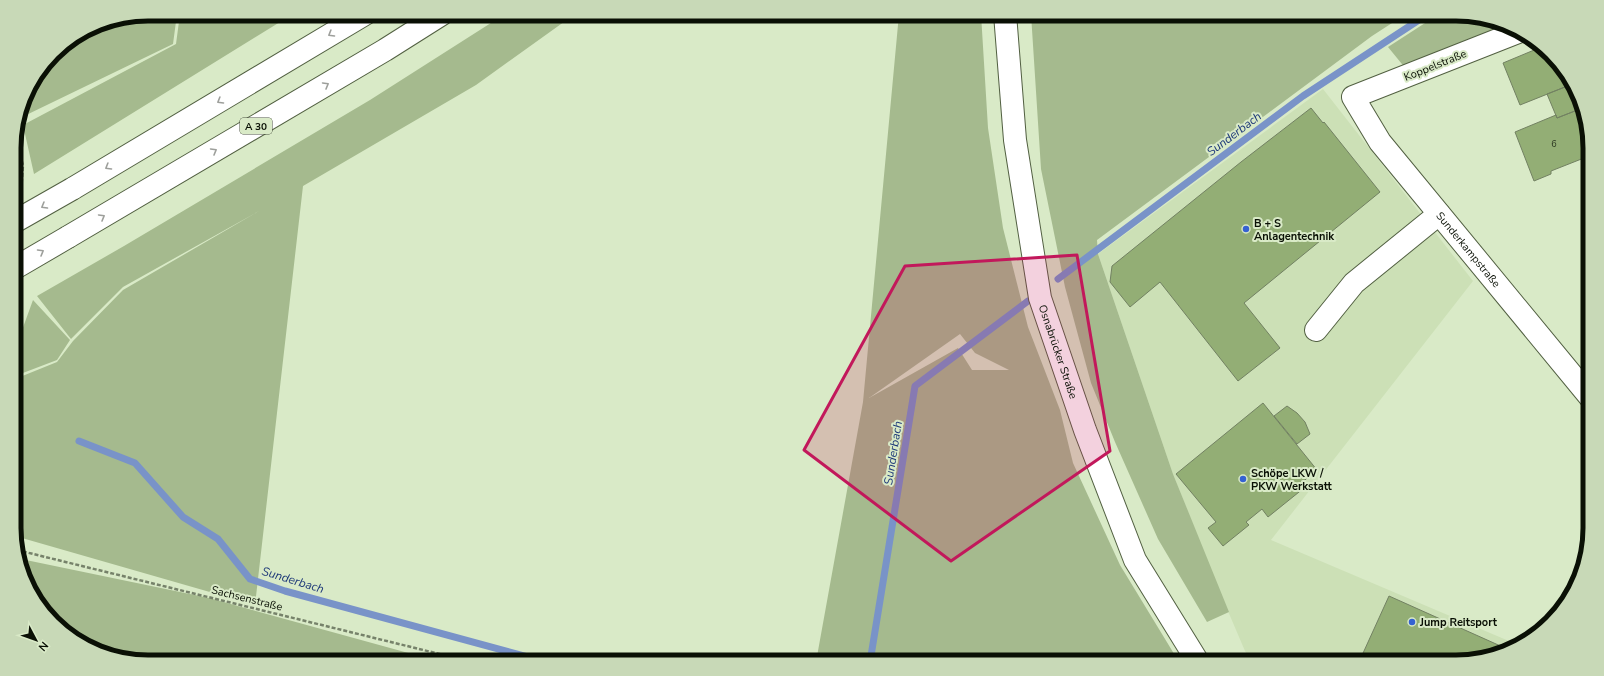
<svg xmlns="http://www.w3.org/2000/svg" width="1604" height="676" font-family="'Nunito Sans',sans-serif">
	<rect width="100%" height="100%" fill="#d9eac7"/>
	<path fill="#cce0b6" d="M 1323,89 L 1473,281 L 1271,540 L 1516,644 L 1465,662 L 1252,662 L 1245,651 L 1216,583 L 1173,474 L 1098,254 Z"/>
	<path fill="#a5ba8e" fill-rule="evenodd" d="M 148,14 L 177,14 L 173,44 L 20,118 L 28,89 L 59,47 L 97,24 Z
		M 180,14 L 293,14 L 34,174 L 23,125 L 176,44 Z
		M 505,14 L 575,14 L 476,85 L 303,186 L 255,605 L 15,536 L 15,379 L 57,362 L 73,341 L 123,290 L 259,211 L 123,287 L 71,339 L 37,296 L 124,246 L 370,100 Z
		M 899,14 L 981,14 L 988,128 L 1003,228 L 1028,327 L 1060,410 L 1073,463 L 1120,565 L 1179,662 L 816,662 L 863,402 ZM 960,334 L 975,353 L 1009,370 L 972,370 L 958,348 L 869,398 Z
		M 1031,14 L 1406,14 L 1372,36 L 1097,240 L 1098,254 L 1173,474 L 1229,612 L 1207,622 L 1158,539 L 1115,442 L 1091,383 L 1065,287 L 1041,169 Z
		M 1439,14 L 1456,14 L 1507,24 L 1512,27 L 1406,69 L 1388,47 Z
		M 33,300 L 70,340 L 57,360 L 15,376 L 15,354 L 17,344 Z
		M 21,559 L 209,598 L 441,662 L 148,662 L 97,652 L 42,610 Z"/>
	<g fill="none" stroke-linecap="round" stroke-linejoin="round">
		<path stroke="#7993c8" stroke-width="7" d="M 1058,279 L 1303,96 L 1428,14
			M 79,441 L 135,463 L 183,517 L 218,539 L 250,579 L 285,591 L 546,662
			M 870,662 L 915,386 L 1028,301"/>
	</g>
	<path fill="#93ae75" stroke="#728162" d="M 1539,48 L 1562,66 L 1570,85 L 1520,105 L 1503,63 Z
		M 1570,85 L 1580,109 L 1557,118 L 1547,94 Z
		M 1311,108 L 1323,123 L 1324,122 L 1380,192 L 1244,303 L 1280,348 L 1238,381 L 1160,282 L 1130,307 L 1110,282 L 1112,266 L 1241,162 Z
		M 1580,109 L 1589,131 L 1589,156 L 1551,171 L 1551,174 L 1534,181 L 1515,132 L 1556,115 L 1557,118 Z
		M 1263,403 L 1317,470 L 1300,484 L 1304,488 L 1268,517 L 1262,509 L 1246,522 L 1249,525 L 1223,546 L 1208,528 L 1216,522 L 1176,474 Z
		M 1287,406 L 1297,413 L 1305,422 L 1310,434 L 1297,444 L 1274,416 Z
		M 1389,596 L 1505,648 L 1465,662 L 1359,662 Z"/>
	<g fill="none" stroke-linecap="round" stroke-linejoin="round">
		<defs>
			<g id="minor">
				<path id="s1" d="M 1518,32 L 1353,97 L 1380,142 L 1590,397"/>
				<path d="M 1316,330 L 1354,283 L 1439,214"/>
			</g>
			<g id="major">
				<path id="s2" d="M 1005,14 L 1015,140 L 1040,298 L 1085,430 L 1135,560 L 1198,662"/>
			</g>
			<path id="highway" d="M 72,189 L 365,14
				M 68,237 L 385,50 L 442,14"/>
		</defs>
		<use href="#minor" stroke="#526042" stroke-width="24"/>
		<use href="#major" stroke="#526042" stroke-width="24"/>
		<use href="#highway" stroke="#526042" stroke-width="24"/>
		<path stroke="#76826a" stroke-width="2.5" stroke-dasharray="4 2" stroke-linecap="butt" d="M 15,138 L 23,165 L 21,192
			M 17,550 L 472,662"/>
		<use href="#minor" stroke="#fff" stroke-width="22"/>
		<use href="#major" stroke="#fff" stroke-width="22"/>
		<use href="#highway" stroke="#fff" stroke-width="22"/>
		<defs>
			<path id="highway-bridge" d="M 14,222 L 72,189
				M 15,268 L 68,237"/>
		</defs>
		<use href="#highway-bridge" stroke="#526042" stroke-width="24" stroke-linecap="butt"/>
		<use href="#highway-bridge" stroke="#fff" stroke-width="22"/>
	</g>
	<defs><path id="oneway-chevron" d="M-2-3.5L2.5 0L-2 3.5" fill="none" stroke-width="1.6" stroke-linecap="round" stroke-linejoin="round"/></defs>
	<g stroke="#9d9f9b">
		<use href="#oneway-chevron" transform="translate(331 34) rotate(149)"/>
		<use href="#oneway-chevron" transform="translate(326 85) rotate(-30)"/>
		<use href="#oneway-chevron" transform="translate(220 101) rotate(149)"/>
		<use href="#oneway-chevron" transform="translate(214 151) rotate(-30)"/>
		<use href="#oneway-chevron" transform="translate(108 167) rotate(149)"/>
		<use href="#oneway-chevron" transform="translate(44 206) rotate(150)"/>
		<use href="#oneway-chevron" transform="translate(102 217) rotate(-30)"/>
		<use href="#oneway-chevron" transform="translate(41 252) rotate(-30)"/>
	</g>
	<path fill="#c2185b" fill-opacity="0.2" stroke="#c2185b" stroke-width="3" stroke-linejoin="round" d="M 1077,255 L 1110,451 L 951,561 L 804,450 L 905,266 Z"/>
	<g fill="#3562d2" stroke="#d9eac7" stroke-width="1.5">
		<circle cx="1246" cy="229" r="4"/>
		<circle cx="1243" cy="479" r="4"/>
		<circle cx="1412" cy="622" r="4"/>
	</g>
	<g text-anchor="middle" stroke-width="4" stroke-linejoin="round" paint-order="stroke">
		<g font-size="9" fill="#2c3821">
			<text x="1554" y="147">6</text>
		</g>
		<rect fill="#d9eac7" stroke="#48513f" stroke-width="1" x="240" y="118" width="32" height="16" rx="3"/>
		<g font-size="10" font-weight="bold" fill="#0a1005">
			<text x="256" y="130">A 30</text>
		</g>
		<g font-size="11" fill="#0a1005" stroke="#d9eac7">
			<text transform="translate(1435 65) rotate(-22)" y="4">Koppelstraße</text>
			<text dy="4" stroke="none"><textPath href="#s1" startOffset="369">Sunderkampstraße</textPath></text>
			<text dy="4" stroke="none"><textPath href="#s2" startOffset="343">Osnabrücker Straße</textPath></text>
			<text transform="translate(247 598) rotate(14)" y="4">Sachsenstraße</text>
		</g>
		<g font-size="11" font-weight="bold" fill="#0a1005" stroke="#d9eac7" text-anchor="start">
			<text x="1254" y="227">B + S<tspan x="1254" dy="13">Anlagentechnik</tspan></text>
			<text x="1251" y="477">Schöpe LKW /<tspan x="1251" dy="13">PKW Werkstatt</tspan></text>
			<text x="1420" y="626">Jump Reitsport</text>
		</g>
		<g font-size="12" font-style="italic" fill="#1d3878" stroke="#d9eac7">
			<text transform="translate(1234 134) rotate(-37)" y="4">Sunderbach</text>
			<text transform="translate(893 453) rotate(-81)" y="4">Sunderbach</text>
			<text transform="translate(293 580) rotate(17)" y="4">Sunderbach</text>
		</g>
	</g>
	<path d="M0 0H1604V676H0ZM148 21H1456A127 127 0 0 1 1583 148V528A127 127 0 0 1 1456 655H148A127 127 0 0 1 21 528V148A127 127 0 0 1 148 21Z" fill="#c8d9b7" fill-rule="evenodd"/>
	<path fill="none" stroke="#0a1005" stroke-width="5" d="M148 21H1456A127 127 0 0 1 1583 148V528A127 127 0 0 1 1456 655H148A127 127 0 0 1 21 528V148A127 127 0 0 1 148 21Z"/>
	<g transform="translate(36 640) rotate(131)" stroke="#d9eac7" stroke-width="3" paint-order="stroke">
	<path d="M0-3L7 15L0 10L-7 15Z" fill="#0a1005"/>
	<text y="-6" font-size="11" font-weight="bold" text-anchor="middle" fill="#0a1005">N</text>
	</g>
</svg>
